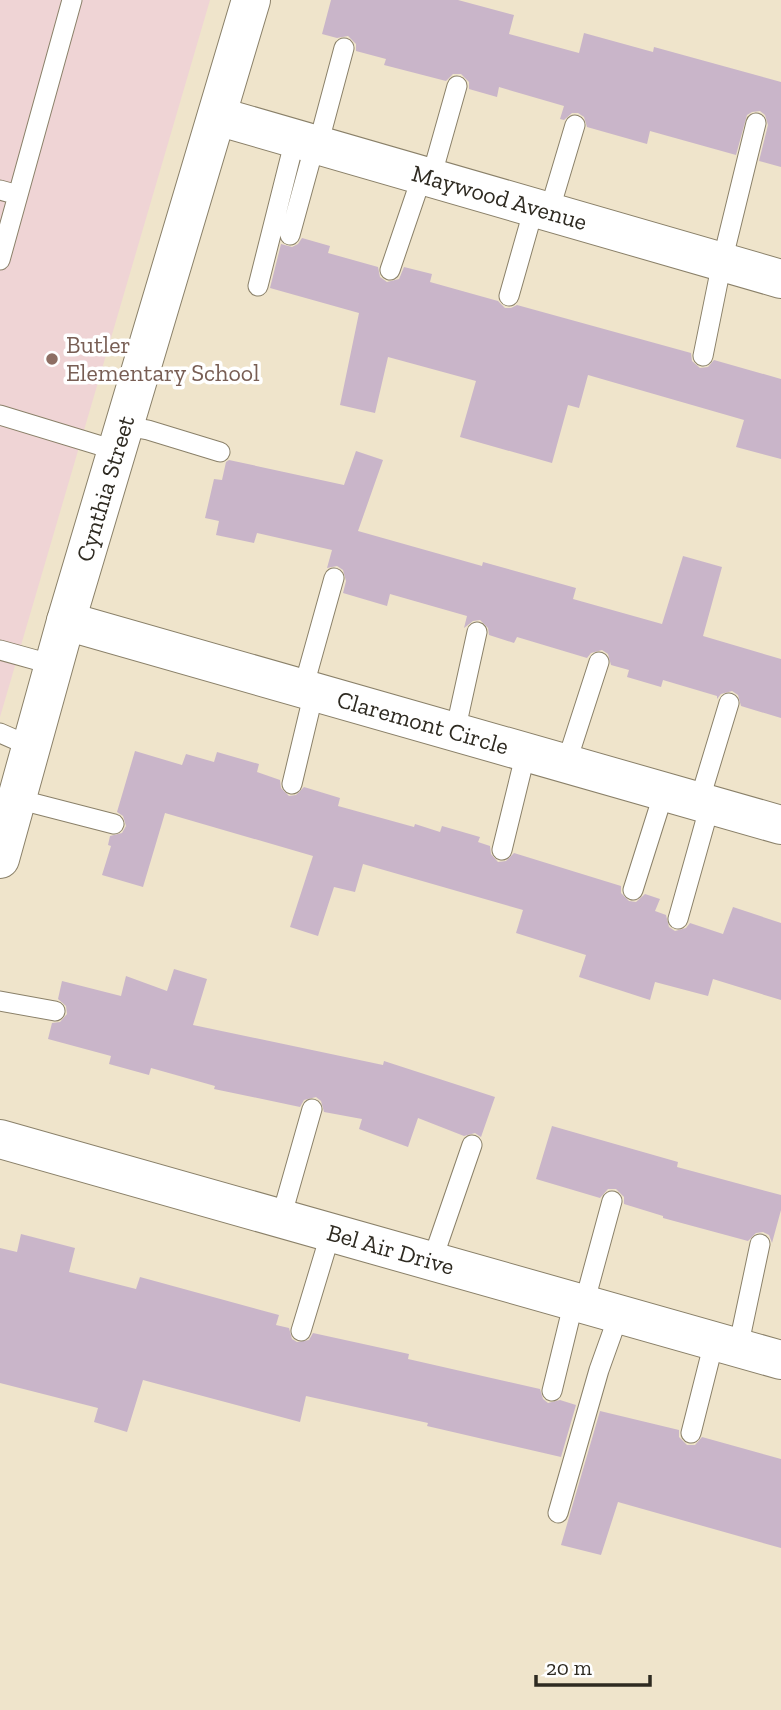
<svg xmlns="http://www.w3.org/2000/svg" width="781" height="1710" font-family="'Zilla Slab',serif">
	<rect width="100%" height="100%" fill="#efe4cb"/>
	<path fill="#efd4d5" d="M 0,0 L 210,0 L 0,717 Z"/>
	<path fill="#c9b5c9" d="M 331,0 L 458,0 L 514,15 L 509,34 L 579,53 L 584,33 L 653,52 L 654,47 L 781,82 L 781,167 L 759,161 L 768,125 L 765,115 L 760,111 L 752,112 L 747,115 L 736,155 L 650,131 L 647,144 L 587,127 L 584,117 L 578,113 L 572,113 L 564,120 L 560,119 L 564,106 L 499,87 L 497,97 L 469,89 L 469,82 L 461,74 L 453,74 L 446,81 L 384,65 L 386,59 L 356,51 L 356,44 L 348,36 L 337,38 L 322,34 Z
		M 302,238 L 330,246 L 328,253 L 378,267 L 380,277 L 387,282 L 399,279 L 404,267 L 432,274 L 430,282 L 498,301 L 505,308 L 511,308 L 517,305 L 691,353 L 692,361 L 700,368 L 708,367 L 714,360 L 781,379 L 781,459 L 736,447 L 744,420 L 588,375 L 579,408 L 568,405 L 552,463 L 460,437 L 476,381 L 388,357 L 375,413 L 340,405 L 359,313 L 270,288 L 281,244 L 292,247 L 298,244 Z
		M 356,451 L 383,460 L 358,531 L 482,566 L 483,562 L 576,588 L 573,599 L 662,624 L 683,556 L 722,567 L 703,636 L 781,659 L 781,718 L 741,706 L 738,695 L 732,691 L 721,694 L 717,699 L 717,696 L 663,680 L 661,687 L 627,677 L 629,670 L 611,665 L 608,654 L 602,650 L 591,653 L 587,658 L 517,637 L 514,643 L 489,635 L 488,628 L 480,620 L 473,621 L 464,628 L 467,616 L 390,594 L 387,606 L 343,593 L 346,581 L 343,570 L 337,566 L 327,568 L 332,550 L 257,533 L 254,543 L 216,535 L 219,521 L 205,518 L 214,479 L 222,480 L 226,462 L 229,460 L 344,485 Z
		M 135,751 L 182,765 L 186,754 L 214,762 L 217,752 L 259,764 L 257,772 L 280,780 L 281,788 L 289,796 L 296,795 L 304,787 L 340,798 L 338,806 L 414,827 L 415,824 L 440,832 L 442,826 L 480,837 L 478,842 L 490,846 L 491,854 L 498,862 L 506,861 L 514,853 L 621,886 L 621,893 L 629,901 L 636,902 L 645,894 L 660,899 L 655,911 L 666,915 L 669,927 L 675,931 L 686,928 L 690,923 L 723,934 L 733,907 L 781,923 L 781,1000 L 713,979 L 708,996 L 655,982 L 650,1000 L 579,977 L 586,955 L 516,933 L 523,910 L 363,864 L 355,892 L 334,887 L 318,936 L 290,927 L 313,856 L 165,813 L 143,887 L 102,875 L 111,846 L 108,845 L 110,836 L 122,833 L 126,826 L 123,816 L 117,812 Z
		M 174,969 L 207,979 L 193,1025 L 383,1065 L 384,1061 L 495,1097 L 481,1137 L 475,1133 L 464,1136 L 418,1118 L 408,1147 L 359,1129 L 362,1119 L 324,1112 L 321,1101 L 316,1097 L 304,1100 L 300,1107 L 214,1089 L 215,1086 L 151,1068 L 149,1075 L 109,1064 L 111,1056 L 48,1039 L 52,1023 L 60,1022 L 67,1014 L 66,1006 L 58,999 L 62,981 L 121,996 L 126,976 L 167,991 Z
		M 552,1126 L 678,1162 L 677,1167 L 781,1195 L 781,1210 L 772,1243 L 769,1235 L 763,1232 L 756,1233 L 748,1241 L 663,1218 L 663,1216 L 624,1204 L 624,1197 L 616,1189 L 608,1189 L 600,1198 L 536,1179 Z
		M 21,1234 L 75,1248 L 69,1272 L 136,1289 L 140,1277 L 279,1315 L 276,1325 L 289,1328 L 292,1339 L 297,1342 L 309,1340 L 313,1333 L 409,1354 L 408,1359 L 540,1389 L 543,1399 L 548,1403 L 560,1400 L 576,1405 L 561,1457 L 427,1426 L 428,1423 L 306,1396 L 300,1422 L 143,1380 L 127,1432 L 94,1422 L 98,1408 L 0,1383 L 0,1248 L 17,1252 Z
		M 600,1411 L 679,1430 L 679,1437 L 687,1445 L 695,1445 L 702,1437 L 781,1459 L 781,1548 L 618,1502 L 601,1555 L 561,1545 Z"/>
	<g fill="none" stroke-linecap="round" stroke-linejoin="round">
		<defs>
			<path id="service" d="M 318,145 L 344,48
				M 431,178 L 457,86
				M 0,190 L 18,195
				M 549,212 L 575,125
				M 290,235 L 315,144
				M 0,260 L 72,0
				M 390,270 L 422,176
				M 258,286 L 295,139
				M 509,296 L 534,208
				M 703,356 L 722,262 L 756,123
				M 0,415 L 118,451
				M 126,426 L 148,430 L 220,452
				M 0,650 L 54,665
				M 303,689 L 334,578
				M 455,732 L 477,632
				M 0,733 L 32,747
				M 566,764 L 599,662
				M 292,784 L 314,692
				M 17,799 L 114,824
				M 699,802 L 729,703
				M 502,850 L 526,752
				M 633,890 L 664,792
				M 678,919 L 710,805
				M 0,1001 L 55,1011
				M 281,1218 L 312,1109
				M 432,1261 L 472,1145
				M 584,1304 L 612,1201
				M 301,1331 L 331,1232
				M 738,1348 L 760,1244
				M 552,1391 L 574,1301
				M 691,1433 L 714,1342
				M 558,1513 L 599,1370 L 619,1314"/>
			<g id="minor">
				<path id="s1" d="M 217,116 L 781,279"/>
				<path id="s2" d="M 66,621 L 781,825"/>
				<path id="s3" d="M 0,859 L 66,621 L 251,0"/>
				<path id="s4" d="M 0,1139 L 781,1360"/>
			</g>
		</defs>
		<use href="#service" stroke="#8a8069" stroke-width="21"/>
		<use href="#minor" stroke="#8a8069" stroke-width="40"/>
		<use href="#service" stroke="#fff" stroke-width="19"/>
		<use href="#minor" stroke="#fff" stroke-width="38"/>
	</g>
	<circle fill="#8d6e63" stroke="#fff" stroke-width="2.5" cx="52" cy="359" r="7"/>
	<g text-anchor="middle" stroke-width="7" stroke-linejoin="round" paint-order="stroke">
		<g font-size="24" fill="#2e2a21" stroke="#fff">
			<text dy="8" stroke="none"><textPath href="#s1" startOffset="294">Maywood Avenue</textPath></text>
			<text dy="8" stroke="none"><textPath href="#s3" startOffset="385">Cynthia Street</textPath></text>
			<text dy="8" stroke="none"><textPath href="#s2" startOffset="371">Claremont Circle</textPath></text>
			<text dy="8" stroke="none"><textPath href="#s4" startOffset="406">Bel Air Drive</textPath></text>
		</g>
		<g font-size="24" fill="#785e54" stroke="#fff" text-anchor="start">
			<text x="66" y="353">Butler<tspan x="66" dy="28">Elementary School</tspan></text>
		</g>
	</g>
	<path d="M536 1675v10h114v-10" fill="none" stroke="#2e2a21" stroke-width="3.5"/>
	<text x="546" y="1675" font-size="21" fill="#2e2a21" stroke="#ffffff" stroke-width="5" paint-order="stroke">20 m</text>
</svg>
